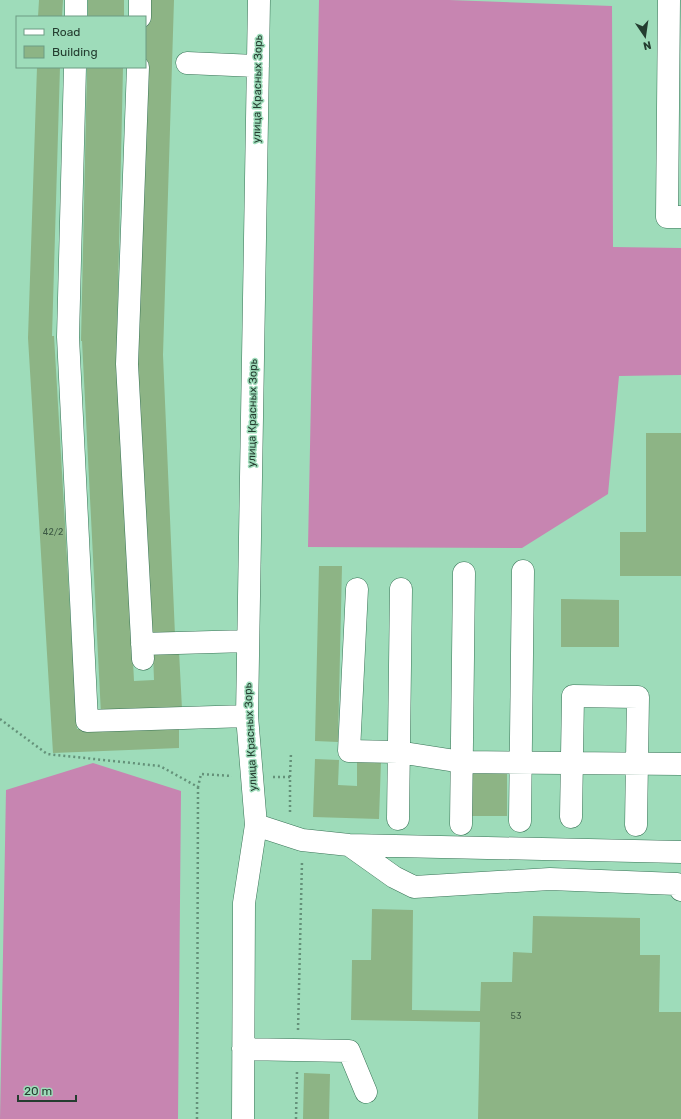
<svg xmlns="http://www.w3.org/2000/svg" width="681" height="1119" font-family="Rubik,sans-serif">
	<rect width="100%" height="100%" fill="#9edcba"/>
	<path fill="#c785b1" d="M 319,0 L 449,0 L 612,6 L 613,247 L 681,248 L 681,375 L 619,376 L 608,494 L 522,548 L 308,547 Z
		M 93,763 L 181,791 L 178,1119 L 0,1119 L 6,790 Z"/>
	<path fill="#8db485" d="M 39,0 L 63,0 L 62,17 L 38,17 Z
		M 88,0 L 124,0 L 124,17 L 88,17 Z
		M 147,0 L 174,0 L 163,355 L 175,635 L 148,637 L 135,356 Z
		M 37,67 L 60,67 L 52,336 L 54,336 L 77,729 L 179,726 L 179,748 L 53,753 L 28,338 Z
		M 87,67 L 123,67 L 117,338 L 134,681 L 154,680 L 153,653 L 179,651 L 182,709 L 101,714 L 82,341 L 81,341 Z
		M 646,433 L 681,433 L 681,576 L 620,576 L 620,532 L 646,532 Z
		M 319,566 L 342,566 L 338,742 L 315,741 Z
		M 561,599 L 619,600 L 619,647 L 561,647 Z
		M 315,759 L 339,760 L 338,785 L 357,786 L 357,760 L 381,761 L 379,819 L 313,817 Z
		M 469,766 L 507,767 L 507,816 L 468,816 Z
		M 372,909 L 413,910 L 412,1010 L 480,1011 L 481,982 L 512,982 L 513,952 L 532,953 L 533,916 L 640,918 L 640,955 L 660,955 L 659,1012 L 681,1012 L 681,1119 L 478,1119 L 480,1022 L 351,1020 L 352,960 L 371,960 Z
		M 304,1073 L 330,1074 L 329,1119 L 303,1119 Z"/>
	<g fill="none" stroke-linecap="round" stroke-linejoin="round">
		<defs>
			<path id="minor" d="M 669,0 L 667,217 L 681,217
				M 76,17 L 76,0
				M 140,17 L 140,0
				M 187,63 L 258,66
				M 75,67 L 68,337 L 87,721 L 247,716
				M 138,67 L 127,364 L 143,659
				M 357,589 L 349,751 L 398,752 L 462,762 L 681,764
				M 142,644 L 248,641
				M 571,817 L 573,696 L 638,697 L 636,825
				M 398,819 L 401,589
				M 520,821 L 523,571
				M 461,824 L 464,573
				M 256,825 L 302,840 L 349,845 L 681,852
				M 349,845 L 394,877 L 414,887 L 550,879 L 677,884 L 681,890
				M 243,1049 L 349,1051 L 366,1092
				M 243,1119 L 244,903 L 256,825 L 247,716 L 259,0"/>
		</defs>
		<use href="#minor" stroke="#387356" stroke-width="23"/>
		<path stroke="#649179" stroke-width="2.5" stroke-dasharray="2 3" stroke-linecap="butt" d="M 0,719 L 47,754 L 160,766 L 198,787 L 201,774 L 232,776
			M 273,777 L 290,777 L 290,815
			M 290,777 L 291,753
			M 298,1030 L 302,861
			M 197,1119 L 198,787
			M 296,1119 L 297,1071"/>
		<use href="#minor" stroke="#fff" stroke-width="22"/>
	</g>
	<g text-anchor="middle" stroke-width="3" stroke-linejoin="round" paint-order="stroke">
		<g font-size="9" fill="#3e5b45">
			<text x="53" y="535">42/2</text>
			<text x="516" y="1019">53</text>
		</g>
		<g font-size="11" fill="#243d30" stroke="#9edcba">
			<text transform="translate(257 89) rotate(-89)" y="4">улица Красных Зорь</text>
			<text transform="translate(252 413) rotate(-89)" y="4">улица Красных Зорь</text>
			<text transform="translate(250 737) rotate(-93)" y="4">улица Красных Зорь</text>
		</g>
	</g>
	<rect x="16" y="16" width="130" height="52" fill="#9edcba" stroke="#6d9c83"/>
	<rect x="24" y="29" width="20" height="6" fill="#ffffff" stroke="#6d9c83"/>
	<text x="52" y="36" font-size="12" fill="#243d30">Road</text>
	<rect x="24" y="46" width="20" height="12" fill="#8db485" stroke="#6d9c83"/>
	<text x="52" y="56" font-size="12" fill="#243d30">Building</text>
	<g transform="translate(645 36) rotate(167)" stroke="#9edcba" stroke-width="3" paint-order="stroke">
	<path d="M0-3L7 15L0 10L-7 15Z" fill="#243d30"/>
	<text y="-6" font-size="11" font-weight="bold" text-anchor="middle" fill="#243d30">N</text>
	</g>
	<path d="M18 1095v6h58v-6" fill="none" stroke="#243d30" stroke-width="2"/>
	<text x="24" y="1095" font-size="12" fill="#243d30" stroke="#9edcba" stroke-width="3" paint-order="stroke">20 m</text>
</svg>
